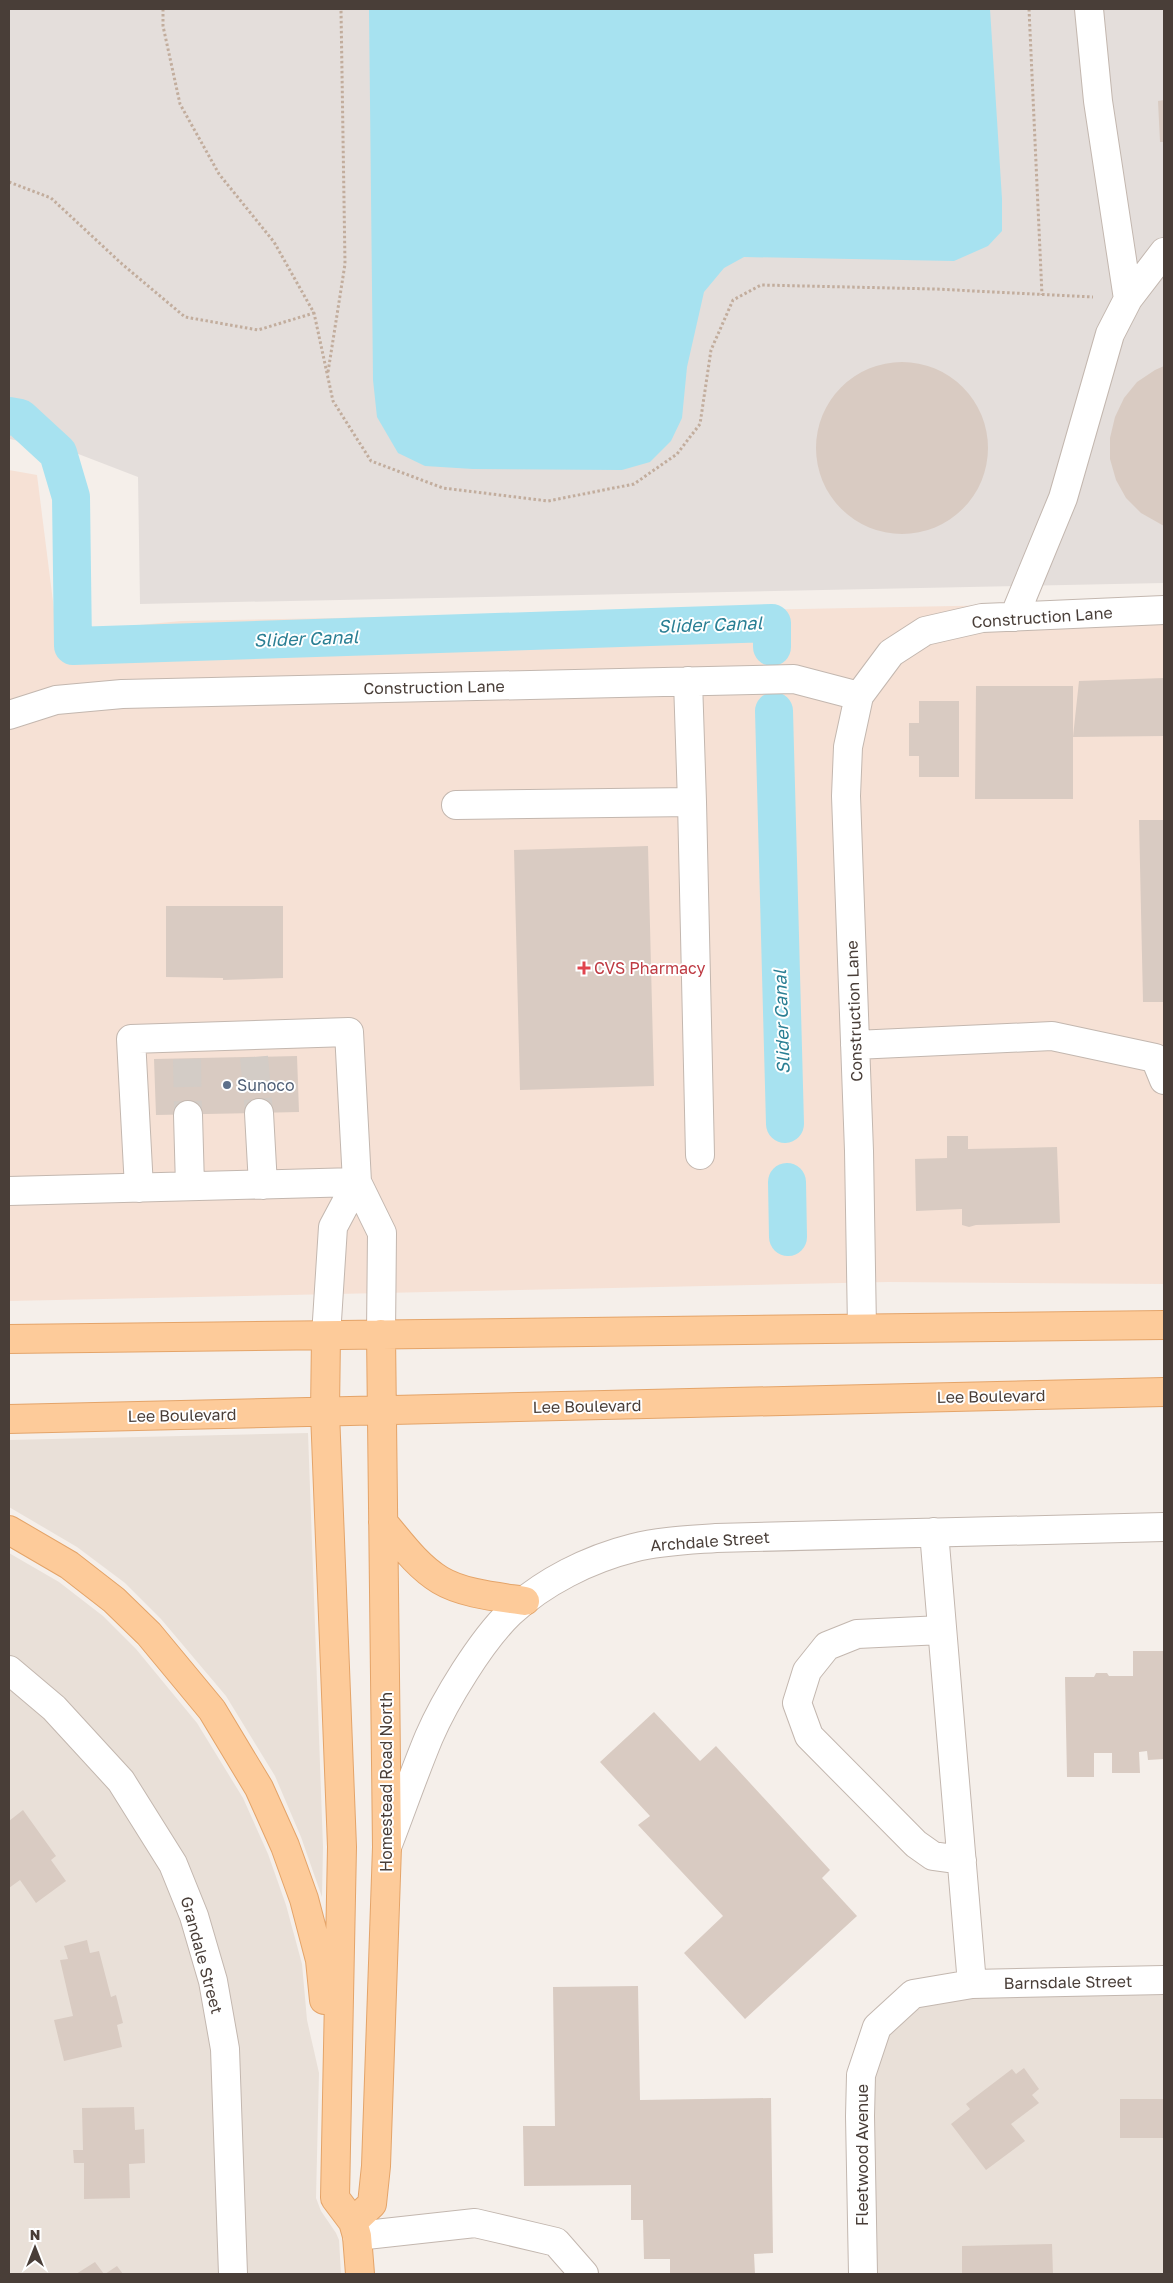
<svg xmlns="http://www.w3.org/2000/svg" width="1173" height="2283" font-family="'Golos Text',sans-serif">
	<rect width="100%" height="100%" fill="#f5efea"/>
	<path fill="#e9e0d8" d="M 308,1433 L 323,1847 L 322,1897 L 301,1837 L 275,1776 L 226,1696 L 161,1619 L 125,1583 L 77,1547 L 9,1507 L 9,1440 Z
		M 9,1553 L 59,1582 L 103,1616 L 136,1649 L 197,1723 L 243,1798 L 268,1854 L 286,1905 L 302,1964 L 307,2020 L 319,2073 L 316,2198 L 321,2211 L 336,2233 L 339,2240 L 341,2274 L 9,2274 Z
		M 1164,1974 L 1164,2274 L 869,2274 L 866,2049 L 889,2012 L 938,1992 Z"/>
	<path fill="#f6e1d5" d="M 9,470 L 37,475 L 57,633 L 181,621 L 1164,602 L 1164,1284 L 888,1282 L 9,1301 Z"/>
	<path fill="#e4dedb" d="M 9,9 L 1164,9 L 1164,583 L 140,604 L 138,477 L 68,450 L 9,439 Z"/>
	<path fill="#a7e2f0" d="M 369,9 L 990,9 L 1002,199 L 1002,231 L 988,246 L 954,261 L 744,257 L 724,268 L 704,292 L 687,367 L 682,418 L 671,441 L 650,462 L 622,470 L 473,469 L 425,466 L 398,453 L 377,417 L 373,380 Z"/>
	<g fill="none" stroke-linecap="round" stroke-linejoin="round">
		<path stroke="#a7e2f0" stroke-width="38" d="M 9,416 L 20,418 L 58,453 L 71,497 L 73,646 L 772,623 L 772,647
			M 774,711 L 785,1124
			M 787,1182 L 788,1237"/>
	</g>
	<path fill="#d9cbc2" d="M 1164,100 L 1164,142 L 1160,142 L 1158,101 Z
		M816 448a86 86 0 1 1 172 0a86 86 0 1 1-172 0Z
		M 1164,366 L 1164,526 L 1141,513 L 1126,498 L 1116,480 L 1110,459 L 1110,438 L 1115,417 L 1124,398 L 1137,382 L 1155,370 Z
		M 1164,678 L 1164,736 L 1073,737 L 1079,681 Z
		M 976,686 L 1073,686 L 1073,799 L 975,799 Z
		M 919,701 L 959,701 L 959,777 L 919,777 L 919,756 L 909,756 L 909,723 L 919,723 Z
		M 1139,820 L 1164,820 L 1164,1002 L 1143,1002 Z
		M 648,846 L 654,1086 L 520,1090 L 514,850 Z
		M 166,906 L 283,906 L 283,978 L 223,980 L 223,978 L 166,977 Z
		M 297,1056 L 299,1112 L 156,1115 L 154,1059 Z
		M 947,1136 L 968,1136 L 968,1149 L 1057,1147 L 1060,1223 L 976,1225 L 969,1227 L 962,1225 L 962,1209 L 916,1211 L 915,1159 L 947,1158 Z
		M 1133,1651 L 1164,1651 L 1164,1759 L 1148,1760 L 1147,1751 L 1139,1752 L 1140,1773 L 1112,1773 L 1112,1753 L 1094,1753 L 1094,1777 L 1067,1777 L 1065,1677 L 1094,1677 L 1096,1673 L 1107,1673 L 1109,1676 L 1133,1676 Z
		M 654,1712 L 700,1761 L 716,1746 L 830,1870 L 822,1878 L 857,1916 L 745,2019 L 684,1953 L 723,1916 L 638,1825 L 650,1816 L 600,1762 Z
		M 23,1810 L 56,1856 L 51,1860 L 66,1881 L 36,1903 L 20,1880 L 9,1888 L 9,1821 Z
		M 87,1940 L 90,1953 L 99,1951 L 111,1997 L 116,1995 L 123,2023 L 117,2025 L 122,2047 L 64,2061 L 54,2020 L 73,2016 L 60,1960 L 68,1959 L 64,1946 Z
		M 638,1986 L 640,2100 L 771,2098 L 773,2253 L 754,2254 L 755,2274 L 670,2274 L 670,2259 L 644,2259 L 643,2220 L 631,2220 L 631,2185 L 524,2186 L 523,2126 L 555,2126 L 553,1987 Z
		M 1024,2068 L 1039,2089 L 1032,2095 L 1039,2103 L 1011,2124 L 1025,2141 L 986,2170 L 951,2124 L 970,2109 L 966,2104 L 1012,2069 L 1016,2074 Z
		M 1120,2099 L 1164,2099 L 1164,2138 L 1120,2138 Z
		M 134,2107 L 135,2130 L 144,2129 L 145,2163 L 129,2164 L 130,2198 L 84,2199 L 84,2163 L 74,2163 L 73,2150 L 83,2150 L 82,2108 Z
		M 1052,2244 L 1053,2274 L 962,2274 L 962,2246 Z
		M 95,2262 L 104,2274 L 76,2274 Z
		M 117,2266 L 123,2274 L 105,2274 Z"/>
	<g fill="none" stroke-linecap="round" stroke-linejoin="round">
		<path stroke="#d3ccc6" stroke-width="28" stroke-dasharray="28 14" stroke-linecap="butt" d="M 254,1057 L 259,1113
			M 187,1059 L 188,1115"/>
		<defs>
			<path id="minor" d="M 1089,9 L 1098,101 L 1128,299
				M 1014,617 L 1063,498 L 1110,334 L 1128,299 L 1164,252
				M 9,715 L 56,700 L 122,694 L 794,679 L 859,696
				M 692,802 L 700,1155
				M 456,805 L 692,802 L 688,681
				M 855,1045 L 1052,1036 L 1155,1058 L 1164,1080
				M 259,1113 L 263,1185
				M 188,1115 L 190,1186
				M 139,1188 L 131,1039 L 349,1032 L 357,1182 L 382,1233 L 381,1334
				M 9,1191 L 357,1182
				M 862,1328 L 859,1151 L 846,796 L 848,747 L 859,696 L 891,653 L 925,631 L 982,618 L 1164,610
				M 326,1336 L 333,1227 L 357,1182
				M 934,1532 L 972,1984
				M 942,1630 L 857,1634 L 827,1646 L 807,1671 L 797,1703 L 809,1736 L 916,1844 L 933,1856 L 962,1860
				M 9,1670 L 54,1708 L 121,1781 L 173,1864 L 194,1916 L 213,1981 L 225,2049 L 233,2274
				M 387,1847 C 401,1811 414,1773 429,1737 C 445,1700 481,1641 510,1613 C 543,1582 589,1559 633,1548 C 660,1541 689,1540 716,1538 L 1164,1527
				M 357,2236 L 475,2223 L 556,2242 L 584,2274
				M 863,2274 L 860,2116 L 861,2075 L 877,2027 L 913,1994 L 972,1984 L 1164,1980"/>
			<path id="major" d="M 326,1336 L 325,1412 L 342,1847 L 335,2198 L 353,2222 L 357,2236 L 360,2274
				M 9,1339 L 1164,1325
				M 9,1419 L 1164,1392
				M 383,1522 C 400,1542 417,1566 440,1580 C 463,1594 499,1597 525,1601
				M 9,1530 L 69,1565 L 114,1600 L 149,1634 L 212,1710 L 259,1788 L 285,1846 L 304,1899 L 320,1960 L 324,2000
				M 353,2222 L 372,2204 L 376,2166 L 387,1847 L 381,1334"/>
		</defs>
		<use href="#minor" stroke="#c3b7af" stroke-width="30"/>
		<use href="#major" stroke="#e4a469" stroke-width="30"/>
		<path stroke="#c2ad9d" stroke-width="3" stroke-dasharray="2.5 2.5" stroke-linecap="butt" d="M 163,9 L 163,26 L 180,104 L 219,174 L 274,242 L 314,313 L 333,401 L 371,461 L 443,488 L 548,501 L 634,484 L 677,454 L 700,424 L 711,350 L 733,300 L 761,285 L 935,289 L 1093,297
			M 1029,9 L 1042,295
			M 9,182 L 51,198 L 122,264 L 185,317 L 258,330 L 314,313
			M 328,372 L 345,264 L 341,9"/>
		<use href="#minor" stroke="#fff" stroke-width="28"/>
		<use href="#major" stroke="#fdcb9a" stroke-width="28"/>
	</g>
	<path fill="#e0444e" stroke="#fff" stroke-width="2" d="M581.5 960.5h5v5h5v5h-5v5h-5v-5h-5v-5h5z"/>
	<circle fill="#5c6f8a" stroke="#fff" stroke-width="2" cx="227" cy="1085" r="5"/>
	<g text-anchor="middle" stroke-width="4" stroke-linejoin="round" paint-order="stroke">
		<g font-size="16" fill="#493e38" stroke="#fff">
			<text transform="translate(1042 617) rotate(-4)" y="6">Construction Lane</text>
			<text transform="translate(434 687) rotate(-1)" y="6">Construction Lane</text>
			<text transform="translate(854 1011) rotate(-92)" y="6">Construction Lane</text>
			<text transform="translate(991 1396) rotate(-1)" y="6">Lee Boulevard</text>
			<text transform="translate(587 1406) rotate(-1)" y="6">Lee Boulevard</text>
			<text transform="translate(182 1415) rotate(-1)" y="6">Lee Boulevard</text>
			<text transform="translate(710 1541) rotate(-4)" y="6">Archdale Street</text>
			<text transform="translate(386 1782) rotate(-90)" y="6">Homestead Road North</text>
			<text transform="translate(202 1955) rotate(75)" y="6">Grandale Street</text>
			<text transform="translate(1068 1982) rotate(-1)" y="6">Barnsdale Street</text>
			<text transform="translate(862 2155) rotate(-90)" y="6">Fleetwood Avenue</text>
		</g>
		<g font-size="16" fill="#be3a42" stroke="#fff" text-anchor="start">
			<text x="594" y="974">CVS Pharmacy</text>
		</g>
		<g font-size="16" fill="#4e5e75" stroke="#fff" text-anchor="start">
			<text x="237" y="1091">Sunoco</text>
		</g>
		<g font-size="18" font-style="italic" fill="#2a7f94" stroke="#fff">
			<text transform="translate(710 625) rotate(-2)" y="6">Slider Canal</text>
			<text transform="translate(306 639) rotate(-2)" y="6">Slider Canal</text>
			<text transform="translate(782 1022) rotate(-92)" y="6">Slider Canal</text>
		</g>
	</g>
	<rect width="1173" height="2283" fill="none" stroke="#493e38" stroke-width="20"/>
	<g transform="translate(35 2248)" stroke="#ffffff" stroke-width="4" paint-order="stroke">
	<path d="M0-4L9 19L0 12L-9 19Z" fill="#493e38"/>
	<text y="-8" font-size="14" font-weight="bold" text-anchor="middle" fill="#493e38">N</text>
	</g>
</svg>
